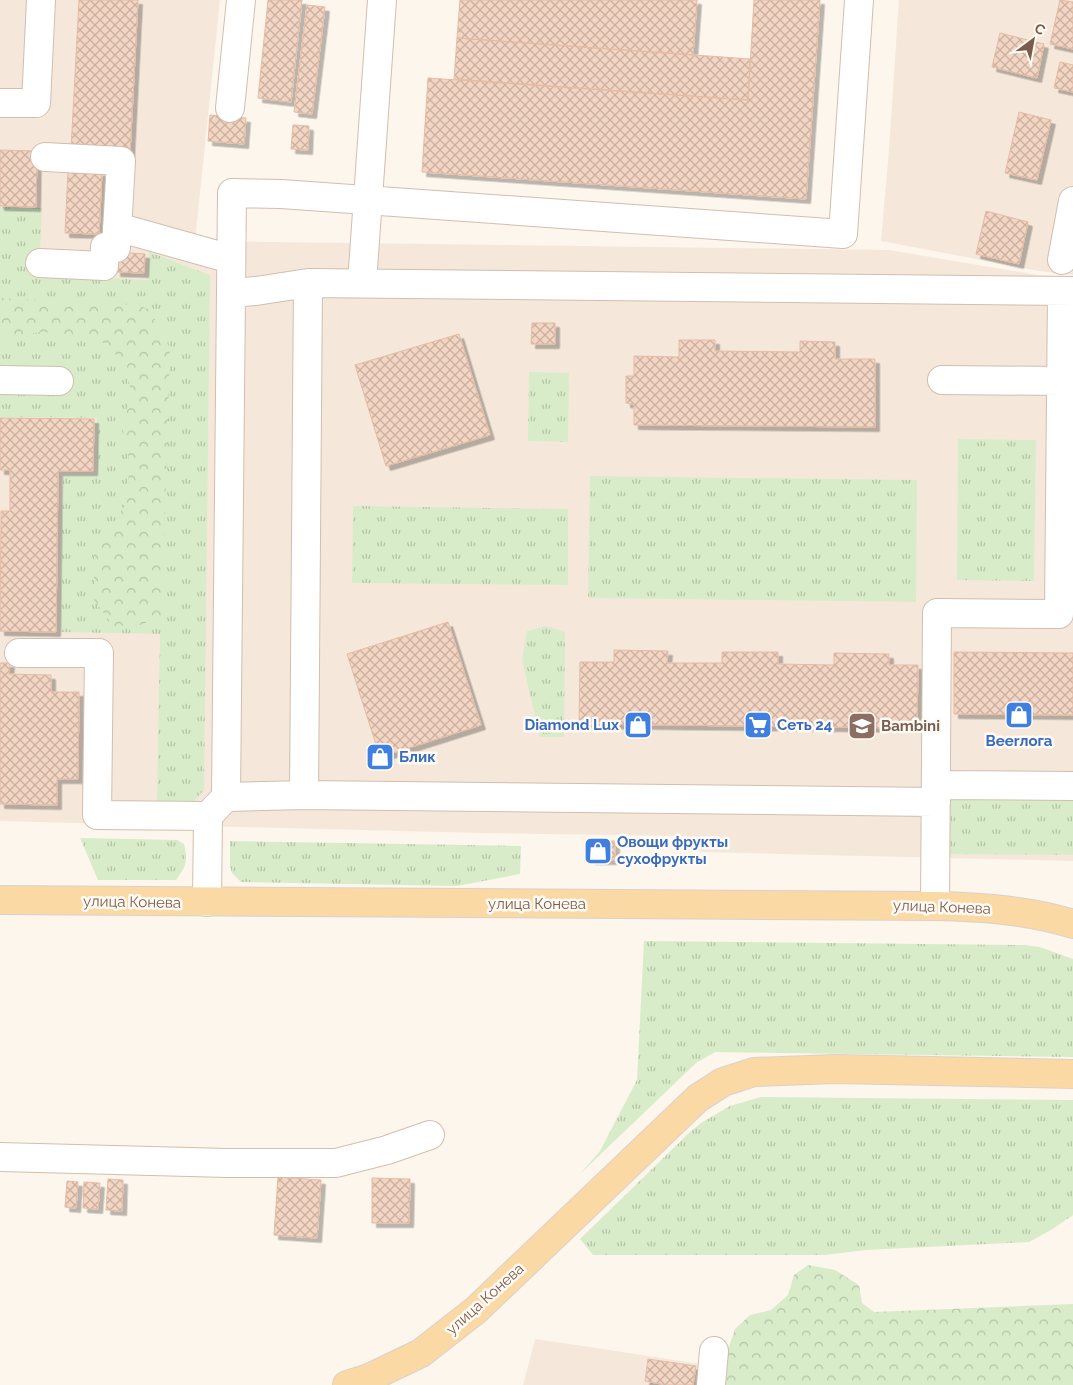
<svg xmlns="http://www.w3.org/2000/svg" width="1073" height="1385" font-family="Raleway,sans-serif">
	<defs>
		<pattern id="grass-tufts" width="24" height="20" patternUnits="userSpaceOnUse" patternTransform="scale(1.25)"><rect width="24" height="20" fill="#d8ecc9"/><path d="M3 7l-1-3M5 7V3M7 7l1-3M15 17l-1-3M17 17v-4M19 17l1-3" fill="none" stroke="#b4c2a5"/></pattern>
		<pattern id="forest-crowns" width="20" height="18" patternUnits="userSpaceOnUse" patternTransform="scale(1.25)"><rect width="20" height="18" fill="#d8ecc9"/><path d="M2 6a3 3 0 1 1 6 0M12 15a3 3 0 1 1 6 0" fill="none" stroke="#b4c2a5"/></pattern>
		<pattern id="building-cross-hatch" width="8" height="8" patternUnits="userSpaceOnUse" patternTransform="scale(1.25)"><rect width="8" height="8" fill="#f3d5c3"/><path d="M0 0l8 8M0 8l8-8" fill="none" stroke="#cab0a1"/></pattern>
		<filter id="shadow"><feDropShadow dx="4.5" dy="4.5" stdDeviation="0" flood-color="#0004"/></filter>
	</defs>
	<rect width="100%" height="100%" fill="#fdf6ec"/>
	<path fill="#f5e8da" d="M 0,0 L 220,0 L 195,241 L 889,250 L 1038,275 L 1070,278 L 1073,384 L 1073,861 L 702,852 L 685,836 L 480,833 L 0,821 Z
		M 899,0 L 1073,0 L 1073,275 L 1039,271 L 881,241 L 889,150 Z
		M 535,1339 L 590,1347 L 700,1364 L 697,1385 L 523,1385 Z"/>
	<path fill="url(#grass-tufts)" d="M 0,207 L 42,208 L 39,275 L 148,280 L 149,252 L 210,275 L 204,790 L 193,802 L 157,801 L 160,634 L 60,632 L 63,475 L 97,475 L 97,418 L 0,417 Z
		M 529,372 L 569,373 L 568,442 L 528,441 Z
		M 958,439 L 1036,440 L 1034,581 L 957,580 Z
		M 590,476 L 917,480 L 916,602 L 588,598 Z
		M 353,506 L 568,509 L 568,585 L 352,583 Z
		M 546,626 L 565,632 L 564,737 L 540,737 L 522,660 L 527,631 Z
		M 950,798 L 1073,799 L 1073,855 L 949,854 Z
		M 80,838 L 177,840 L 184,844 C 188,862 186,866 176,880 L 98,880 Z
		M 230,841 L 521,846 L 520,874 L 457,886 L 241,882 L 232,873 L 230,866 Z
		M 644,941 L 1024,945 L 1040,947 L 1073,959 L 1073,1057 L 715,1052 L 696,1063 L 580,1174 L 600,1151 L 637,1080 Z
		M 761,1097 L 1073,1100 L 1073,1215 L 1051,1230 L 1029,1242 L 866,1250 L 825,1255 L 593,1255 L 580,1239 L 690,1132 L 701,1123 L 730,1106 Z"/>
	<path fill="url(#forest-crowns)" d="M 0,298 L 137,305 L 150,310 L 170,348 L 162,617 L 140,625 L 113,626 L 94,600 L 94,555 L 125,505 L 128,490 L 129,459 L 122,427 L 131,396 L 127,366 L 104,343 L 73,335 L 42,332 L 0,337 Z
		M 808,1265 L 835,1270 L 859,1285 L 862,1303 L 874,1312 L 1073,1304 L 1073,1385 L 718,1385 L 719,1377 L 735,1329 L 750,1315 L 771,1310 L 788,1295 L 794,1275 Z"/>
	<path fill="url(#building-cross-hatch)" stroke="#e6bba3" filter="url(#shadow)" d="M 79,0 L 138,0 L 130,153 L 71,149 Z
		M 268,0 L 302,0 L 291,102 L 258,98 Z
		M 460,0 L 697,0 L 693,55 L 457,38 Z
		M 754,0 L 820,0 L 806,199 L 422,172 L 428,78 L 748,100 Z
		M 1060,0 L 1073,2 L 1073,49 L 1050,44 Z
		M 307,5 L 325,7 L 312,114 L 294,112 Z
		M 1000,33 L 1044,44 L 1037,78 L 992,67 Z
		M 457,38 L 750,59 L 748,100 L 454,79 Z
		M 1060,62 L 1073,65 L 1073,92 L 1054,88 Z
		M 1019,112 L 1051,120 L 1037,180 L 1005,173 Z
		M 210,115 L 246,118 L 244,144 L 208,141 Z
		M 293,125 L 309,126 L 308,150 L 291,149 Z
		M 0,150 L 37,151 L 36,207 L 0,206 Z
		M 68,170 L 102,172 L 99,234 L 65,233 Z
		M 986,211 L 1028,222 L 1019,264 L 976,254 Z
		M 117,252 L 145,254 L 144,273 L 116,272 Z
		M 532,323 L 555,323 L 555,344 L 531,344 Z
		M 459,334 L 490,435 L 386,466 L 355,365 Z
		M 679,340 L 715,340 L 715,351 L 800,352 L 800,341 L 835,342 L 835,359 L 875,359 L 875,427 L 634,425 L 634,404 L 626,403 L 626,376 L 634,376 L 634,356 L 679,357 Z
		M 0,418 L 94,419 L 93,471 L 58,471 L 56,632 L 0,631 L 1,511 L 10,511 L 10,470 L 0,470 Z
		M 448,622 L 481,725 L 380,757 L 347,654 Z
		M 614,650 L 668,651 L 667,663 L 722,663 L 722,652 L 778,652 L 778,664 L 834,665 L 834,653 L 889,654 L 889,665 L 918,665 L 917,728 L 579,724 L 580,662 L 614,662 Z
		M 954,652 L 1073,653 L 1073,715 L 954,714 Z
		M 0,663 L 10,663 L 9,674 L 51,675 L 51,692 L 79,692 L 78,779 L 57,779 L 57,805 L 0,804 Z
		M 591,841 L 615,841 L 615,860 L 591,860 Z
		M 278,1177 L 321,1180 L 317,1238 L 274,1235 Z
		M 372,1178 L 410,1179 L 409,1223 L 372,1223 Z
		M 108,1179 L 123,1180 L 122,1211 L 106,1210 Z
		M 67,1181 L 78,1182 L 76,1208 L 65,1207 Z
		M 84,1182 L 100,1183 L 98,1209 L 83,1208 Z
		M 648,1359 L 696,1366 L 693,1385 L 660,1385 L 661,1384 L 645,1381 Z"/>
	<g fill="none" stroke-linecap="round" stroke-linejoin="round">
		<defs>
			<path id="minor" d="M 0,103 L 36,103 L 41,0
				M 230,108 L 241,0
				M 117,227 L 231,259
				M 1062,260 L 1073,201
				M 40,263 L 104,266 L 105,247 L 116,248 L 121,161 L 45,157
				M 362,283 L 382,0
				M 231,293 L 256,291 L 308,283 L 1073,291
				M 0,380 L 59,381
				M 942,380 L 1061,381
				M 19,653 L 99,653 L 97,815 L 208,816
				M 936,785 L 1073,786
				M 304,795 L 308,283
				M 226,797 L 304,795 L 936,802
				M 207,902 L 208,816 L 226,797 L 232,193 L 281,194 L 843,234 L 859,0
				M 935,906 L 937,613 L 1059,614 L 1062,291
				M 0,1157 L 227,1163 L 336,1163 L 387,1150 L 430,1135
				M 711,1385 L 714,1351"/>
			<path id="major" d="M 0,900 L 935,906 C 981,907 1028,910 1073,924
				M 347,1385 L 369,1378 L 421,1353 L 476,1310 L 698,1098 L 723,1082 L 754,1072 L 835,1069 L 1073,1074"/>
		</defs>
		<use href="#minor" stroke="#d1beb0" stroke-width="30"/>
		<use href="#major" stroke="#dad1cd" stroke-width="30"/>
		<use href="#minor" stroke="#fff" stroke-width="28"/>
		<use href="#major" stroke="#fbd9a5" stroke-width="28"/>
	</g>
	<defs>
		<symbol id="shop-square" viewBox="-11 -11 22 22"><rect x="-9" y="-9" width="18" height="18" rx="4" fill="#3f7fe0" stroke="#fffaf3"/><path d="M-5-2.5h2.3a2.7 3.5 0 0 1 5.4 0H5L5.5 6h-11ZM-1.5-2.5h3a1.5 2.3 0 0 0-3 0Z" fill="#fff"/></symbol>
		<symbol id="supermarket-square" viewBox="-11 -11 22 22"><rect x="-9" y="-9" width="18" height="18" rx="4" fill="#3f7fe0" stroke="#fffaf3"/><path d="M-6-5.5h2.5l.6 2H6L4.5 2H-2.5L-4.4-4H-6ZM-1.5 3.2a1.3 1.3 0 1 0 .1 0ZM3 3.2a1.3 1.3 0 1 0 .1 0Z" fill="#fff"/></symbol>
		<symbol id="school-square" viewBox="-11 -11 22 22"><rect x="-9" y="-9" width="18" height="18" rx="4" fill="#8d6e63" stroke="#fffaf3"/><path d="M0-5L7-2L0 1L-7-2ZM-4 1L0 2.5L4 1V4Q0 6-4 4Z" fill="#fff"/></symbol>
	</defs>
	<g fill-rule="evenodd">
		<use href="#shop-square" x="1003" y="699" width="32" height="32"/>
		<use href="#shop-square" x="622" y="709" width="32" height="32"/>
		<use href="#supermarket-square" x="742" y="709" width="32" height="32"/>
		<use href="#school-square" x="846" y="710" width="32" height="32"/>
		<use href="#shop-square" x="364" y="741" width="32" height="32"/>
		<use href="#shop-square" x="582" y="835" width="32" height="32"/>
	</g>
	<g text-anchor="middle" stroke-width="5" stroke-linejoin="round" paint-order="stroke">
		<g font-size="15" font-weight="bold" fill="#366cbe" stroke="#fffaf3" text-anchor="start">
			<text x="619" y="730" text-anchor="end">Diamond Lux</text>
			<text x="777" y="730">Сеть 24</text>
			<text x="1019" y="746" text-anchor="middle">Beerлога</text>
			<text x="399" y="762">Блик</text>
			<text x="617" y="847">Овощи фрукты<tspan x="617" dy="17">сухофрукты</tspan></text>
		</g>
		<g font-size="15" font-weight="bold" fill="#785e54" stroke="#fffaf3" text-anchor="start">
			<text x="881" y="731">Bambini</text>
		</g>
		<g font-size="15" fill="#7a5c4d" stroke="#fffaf3">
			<text transform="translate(132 902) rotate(1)" y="5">улица Конева</text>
			<text x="537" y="909">улица Конева</text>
			<text transform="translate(942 907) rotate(2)" y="5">улица Конева</text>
			<text transform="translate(485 1299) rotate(-42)" y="5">улица Конева</text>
		</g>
	</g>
	<g transform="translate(1033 40) rotate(32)" stroke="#fffaf3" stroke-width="4" paint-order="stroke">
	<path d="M0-4L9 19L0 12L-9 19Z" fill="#7a5c4d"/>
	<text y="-8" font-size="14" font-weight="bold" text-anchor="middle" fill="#7a5c4d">С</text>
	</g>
</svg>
